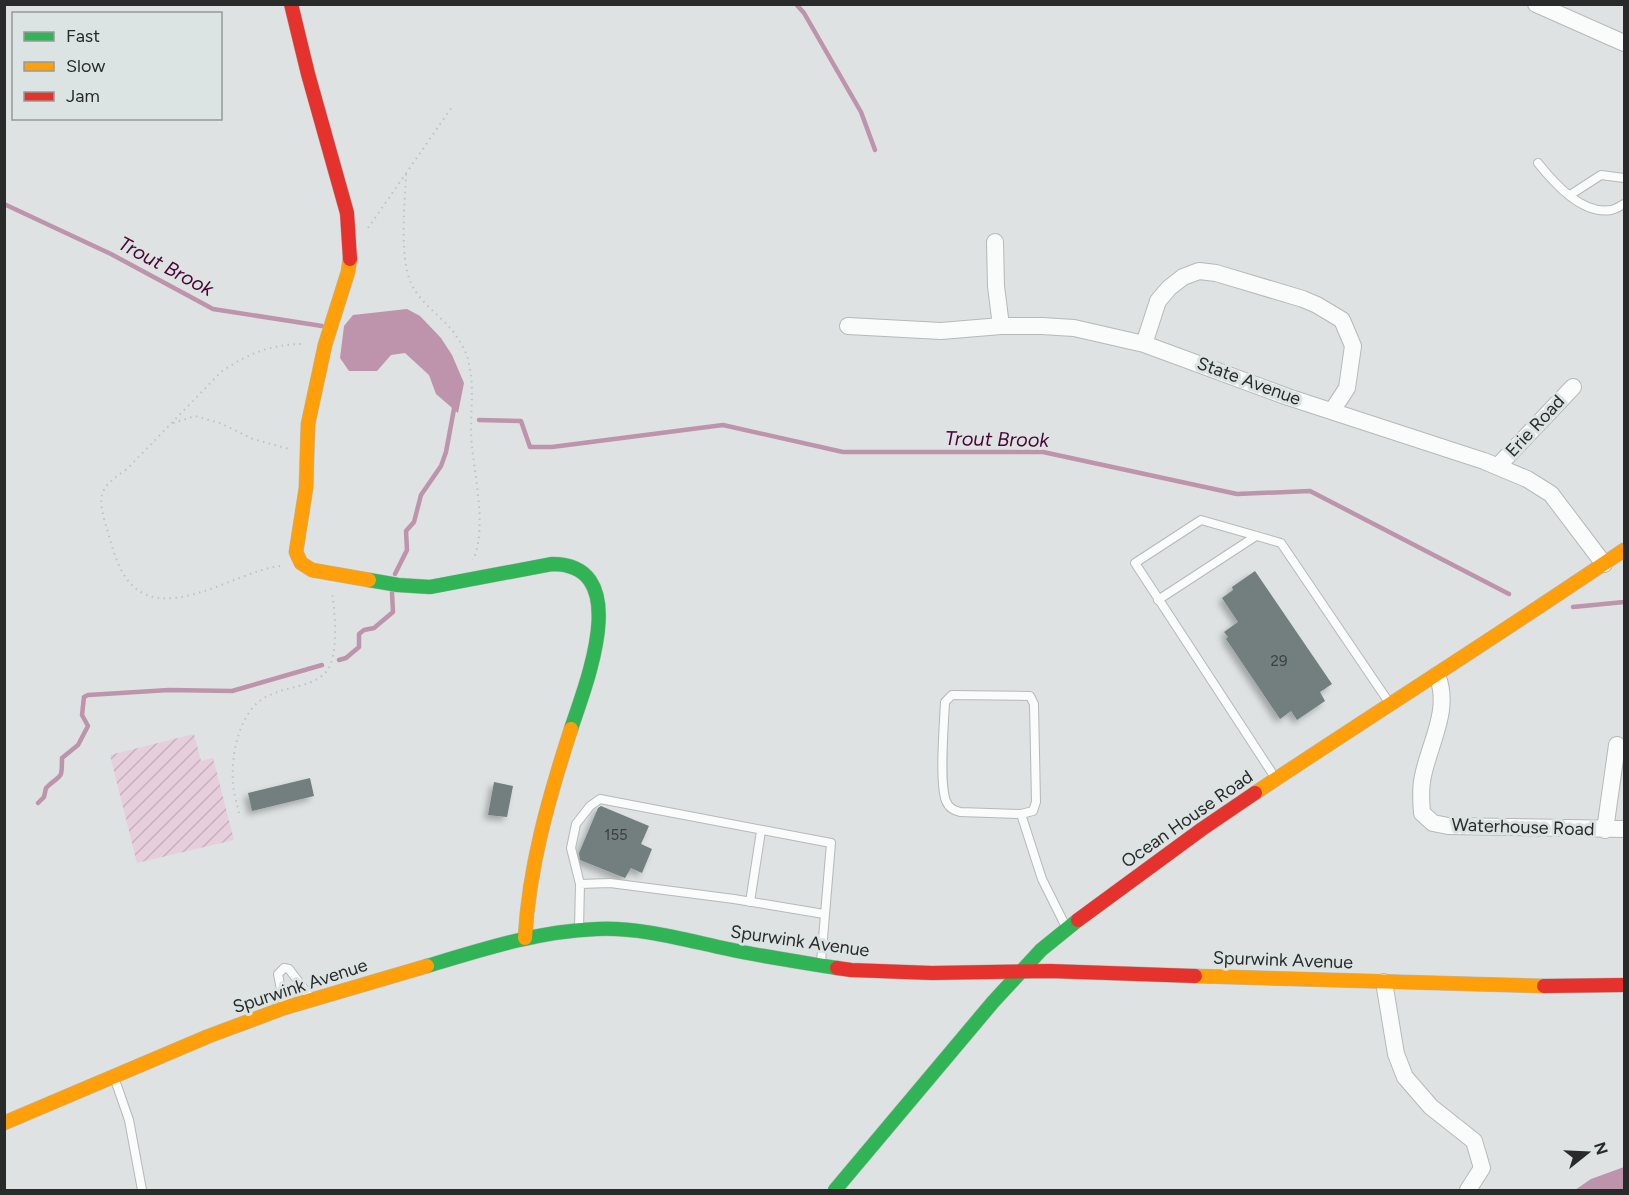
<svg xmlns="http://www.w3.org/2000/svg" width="1629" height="1195" font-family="Figtree,sans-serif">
	<defs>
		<pattern id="garden-furrows" width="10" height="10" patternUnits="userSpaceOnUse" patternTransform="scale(1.5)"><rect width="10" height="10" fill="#e7cedc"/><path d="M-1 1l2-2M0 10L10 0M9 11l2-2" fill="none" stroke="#c6b1bd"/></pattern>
		<filter id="shadow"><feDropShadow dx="-4" dy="4" stdDeviation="3" flood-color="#0004"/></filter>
	</defs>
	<rect width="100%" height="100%" fill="#dee2e2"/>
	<path fill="url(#garden-furrows)" d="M 194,734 L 201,761 L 213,758 L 234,840 L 137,863 L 110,755 Z"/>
	<path fill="#bd94ab" d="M 407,309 L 420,316 L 441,338 L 452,355 L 464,383 L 458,413 L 436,394 L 429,375 L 405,353 L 391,355 L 377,371 L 349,371 L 340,358 L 344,326 L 353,315 Z
		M 1624,1167 L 1624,1190 L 1575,1190 L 1591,1179 Z"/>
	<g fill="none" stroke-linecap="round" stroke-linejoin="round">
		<path stroke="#bd94ab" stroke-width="4.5" d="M 796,4 L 804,13 L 861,112 L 875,150
			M 4,204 L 111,254 L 213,309 L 322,326
			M 479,420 L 521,421 L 530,447 L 552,447 L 723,425 L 843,452 L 1043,452 L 1237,494 L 1310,491 L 1509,594
			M 395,574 L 407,550 L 406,531 L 414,522 L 421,495 L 441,466 L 446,452 L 454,409
			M 1573,607 L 1624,602
			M 339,660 L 346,658 L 359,647 L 359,634 L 364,630 L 374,628 L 393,612 L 392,593
			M 38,803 L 44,797 L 46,788 C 61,773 62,782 62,758 L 78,745 L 88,726 L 82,715 L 84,697 L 88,695 L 169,690 L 232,691 L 322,665"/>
	</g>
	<path fill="#737e7e" filter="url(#shadow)" d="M 1255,571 L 1332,684 L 1320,692 L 1325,701 L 1297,720 L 1291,711 L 1280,719 L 1226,639 L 1228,637 L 1224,632 L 1238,622 L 1222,598 L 1233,590 L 1232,587 Z
		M 310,778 L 314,796 L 252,811 L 248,793 Z
		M 494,782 L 513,786 L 507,817 L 488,815 Z
		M 601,806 L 649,826 L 641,844 L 652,849 L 642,873 L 631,868 L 625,878 L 580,860 L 579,853 L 598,808 Z"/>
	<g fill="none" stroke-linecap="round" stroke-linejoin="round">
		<defs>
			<path id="lane" d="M 1538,163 C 1554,183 1582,215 1611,210 C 1616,209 1620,206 1624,204
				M 1570,195 L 1601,175 L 1624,178
				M 1158,600 L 1256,536
				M 1276,779 L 1135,563 L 1201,520 L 1281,543 L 1388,701
				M 1021,814 L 960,812 C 953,810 949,808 946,801 C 939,782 944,725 945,702 L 952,695 L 1030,696 L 1034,704 L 1036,802 L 1033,811 L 1021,814 L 1042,879 L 1066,927
				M 580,884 L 610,883 L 734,899 L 824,914
				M 750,902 L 761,831
				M 579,929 L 580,884 L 571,848 L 576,824 L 590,806 L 600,799 L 831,843 L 821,962
				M 284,1005 L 278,974 L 284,968 L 289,969 L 310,997
				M 114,1077 L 129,1120 L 142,1190"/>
			<path id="street" d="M 1536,4 L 1624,43
				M 995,242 L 996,286 L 1001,326
				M 848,326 L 941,331 L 1001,326 L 1042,326 L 1074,328 L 1144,344 L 1288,397 L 1484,461 L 1527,479 L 1551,494 L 1604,564
				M 1144,344 L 1158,301 L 1169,288 L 1183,277 L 1199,271 L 1216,273 L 1303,299 L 1317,305 L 1342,320 L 1353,346 L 1347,388 L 1332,411
				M 1498,466 L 1573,387
				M 1437,675 C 1451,709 1430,742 1423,776 C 1420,788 1421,801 1422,813 L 1433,823 L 1448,826 L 1624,829
				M 1605,830 L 1617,745
				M 1384,982 L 1396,1054 L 1405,1077 L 1431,1107 L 1474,1141 L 1482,1168 L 1468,1190"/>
			<path id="fast" d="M 369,580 L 398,585 L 430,587 L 552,564 C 635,564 585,686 571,729
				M 427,966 C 483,949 539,931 597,929 C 641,927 685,940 728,949 C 764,957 801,962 837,968
				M 835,1190 L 993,1002 L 1041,950 L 1078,920"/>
			<path id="slow" d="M 350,259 L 348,272 L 325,345 L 308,424 L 306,488 L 296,552 L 301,563 L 312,570 L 369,580
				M 1255,793 C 1378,711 1502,633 1624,550
				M 525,938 C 529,866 549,797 571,729
				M 1195,976 L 1544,986
				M 4,1123 L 209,1036 L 284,1008 L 427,966"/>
			<path id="jam" d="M 291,4 L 308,74 L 347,213 L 350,259
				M 1078,920 L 1202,829 L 1255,793
				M 837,968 L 851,970 L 932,973 L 1050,971 L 1195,976
				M 1544,986 L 1624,985"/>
		</defs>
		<use href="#lane" stroke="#b5b9b8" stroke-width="10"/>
		<use href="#street" stroke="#b5b9b8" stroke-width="18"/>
		<use href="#fast" stroke="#b5b9b8" stroke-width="15"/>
		<use href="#slow" stroke="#b5b9b8" stroke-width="15"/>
		<use href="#jam" stroke="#b5b9b8" stroke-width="15"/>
		<path stroke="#c1c2c2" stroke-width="2" stroke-dasharray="1.5 4.5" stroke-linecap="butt" d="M 406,174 C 405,203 399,257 411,283 C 422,307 447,319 458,339 C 463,346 468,356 469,364 C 474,386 471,406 471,428 C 471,466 489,525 473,560
			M 368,228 L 452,107
			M 173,423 L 195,416 L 220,423 L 253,439 L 289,449
			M 280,566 C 235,571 161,628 126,578 C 116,564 111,542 106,526 C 97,494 99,488 127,469 L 222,371 C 250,353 271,344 305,344
			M 239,813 C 237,803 233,792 233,781 C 231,757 238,722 256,704 C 262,698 272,694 280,691 C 295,686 314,685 326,672 C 339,658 335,610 332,592"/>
		<use href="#lane" stroke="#fafbfb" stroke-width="8"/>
		<use href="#street" stroke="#fafbfb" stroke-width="16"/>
		<use href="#fast" stroke="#30b455" stroke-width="14"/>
		<use href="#slow" stroke="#ff9f0a" stroke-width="14"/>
		<use href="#jam" stroke="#e5322d" stroke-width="14"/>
	</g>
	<g text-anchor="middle" stroke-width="6" stroke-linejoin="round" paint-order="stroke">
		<g font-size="15" fill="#3b403f">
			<text x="1279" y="666">29</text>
			<text x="616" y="840">155</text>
		</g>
		<g font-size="18" fill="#282b2a" stroke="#dce4e3">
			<text transform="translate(1249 381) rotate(20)" y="6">State Avenue</text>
			<text transform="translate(1535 426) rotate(-47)" y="6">Erie Road</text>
			<text transform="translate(1187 819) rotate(-35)" y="6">Ocean House Road</text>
			<text transform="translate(1523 827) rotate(2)" y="6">Waterhouse Road</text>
			<text transform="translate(800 941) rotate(8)" y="6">Spurwink Avenue</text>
			<text transform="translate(1283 960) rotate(2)" y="6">Spurwink Avenue</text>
			<text transform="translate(300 986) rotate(-18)" y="6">Spurwink Avenue</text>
		</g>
		<g font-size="20" font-style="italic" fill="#4e0236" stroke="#dce4e3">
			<text transform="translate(166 266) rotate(28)" y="7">Trout Brook</text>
			<text transform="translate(997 439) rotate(1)" y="7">Trout Brook</text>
		</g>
	</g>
	<rect width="1629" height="1195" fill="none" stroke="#282b2a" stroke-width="12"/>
	<rect x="12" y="12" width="210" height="108" fill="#dce4e3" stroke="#949a99" stroke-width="1.5"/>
	<rect x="24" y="32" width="30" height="9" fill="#30b455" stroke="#949a99" stroke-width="1.5"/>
	<text x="66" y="42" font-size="18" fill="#282b2a">Fast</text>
	<rect x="24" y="62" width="30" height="9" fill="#ff9f0a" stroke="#949a99" stroke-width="1.5"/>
	<text x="66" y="72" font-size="18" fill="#282b2a">Slow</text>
	<rect x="24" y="92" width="30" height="9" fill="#e5322d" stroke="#949a99" stroke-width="1.5"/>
	<text x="66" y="102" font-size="18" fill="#282b2a">Jam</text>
	<g transform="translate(1587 1153) rotate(72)" stroke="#dce4e3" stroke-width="4.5" paint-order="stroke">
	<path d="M0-4.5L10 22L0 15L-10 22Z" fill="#282b2a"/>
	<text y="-9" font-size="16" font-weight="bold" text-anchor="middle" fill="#282b2a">N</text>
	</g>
</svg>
